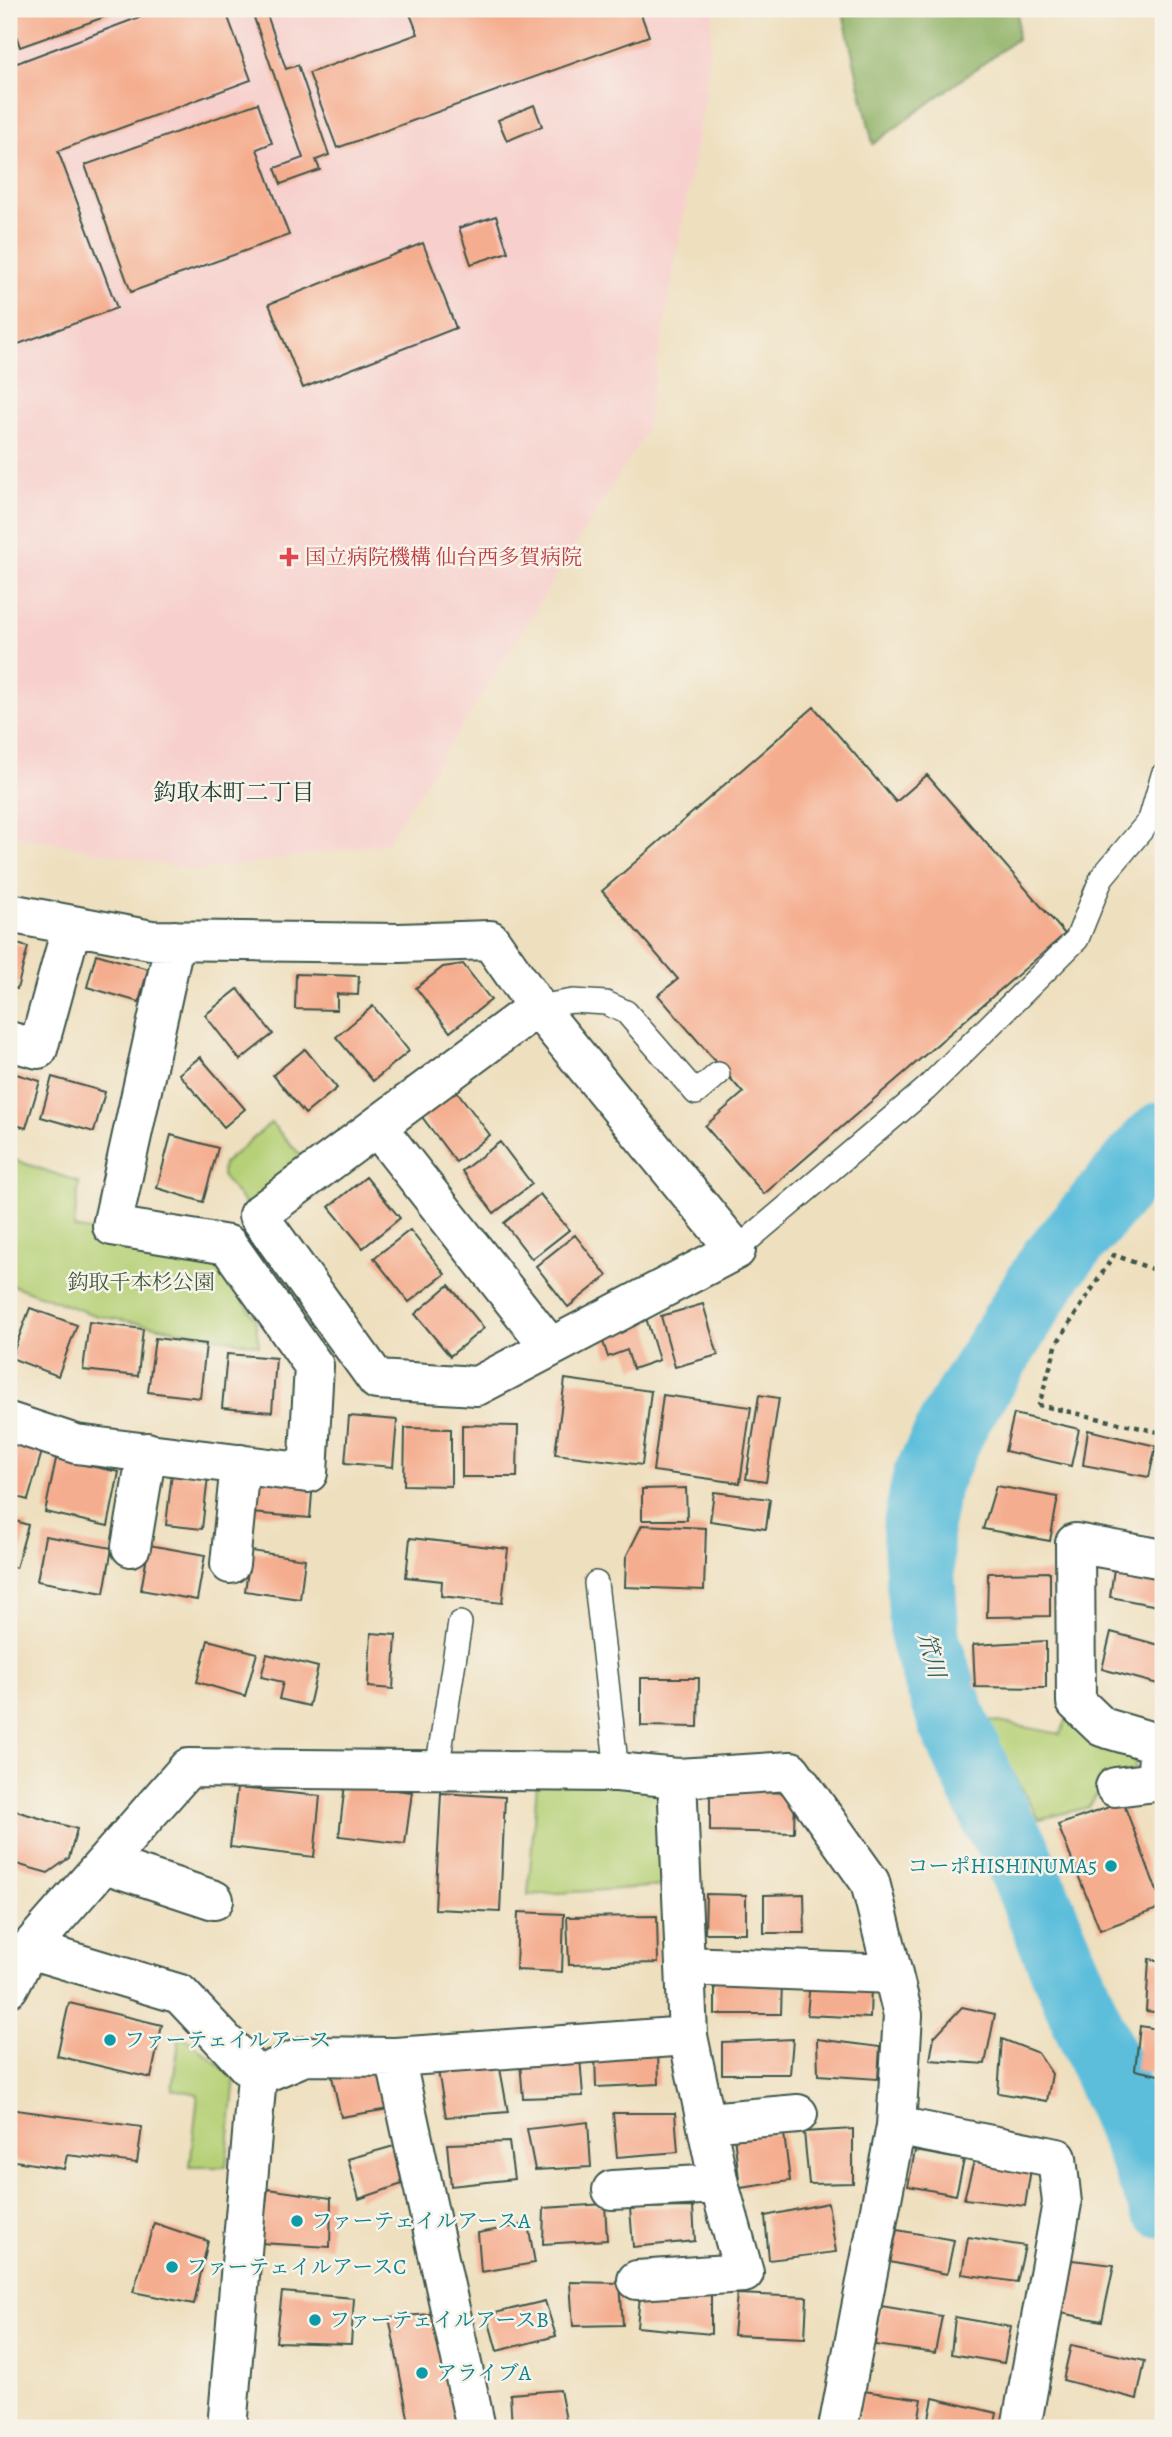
<svg xmlns="http://www.w3.org/2000/svg" width="1172" height="2437" font-family="Alegreya,'Noto Serif JP',serif">
	<rect width="100%" height="100%" fill="#f7f3e8"/>
	<filter id="ink" filterUnits="userSpaceOnUse"><feTurbulence type="fractalNoise" baseFrequency=".0143" numOctaves="2"/><feDisplacementMap in="SourceGraphic" scale="14" xChannelSelector="R" yChannelSelector="G"/><feConvolveMatrix kernelMatrix="1 2 1 2 8 2 1 2 1" color-interpolation-filters="sRGB"/></filter>
	<filter id="wash" filterUnits="userSpaceOnUse"><feTurbulence type="fractalNoise" baseFrequency=".00686" numOctaves="4" result="noise"/><feDisplacementMap in="SourceGraphic" scale="28" xChannelSelector="R" yChannelSelector="G"/><feGaussianBlur stdDeviation="1.57" result="paint"/><feColorMatrix in="noise" values="0 0 0 0 0 0 0 0 0 0 0 0 0 0 0 0 0 1.4 0 .05"/><feComposite in="paint" operator="in"/></filter>
	<g filter="url(#wash)">
		<rect width="100%" height="100%" fill="#eedfbe"/>
		<path fill="#f7d0cd" d="M 125,9 L 714,9 L 704,101 L 645,433 L 492,680 L 386,843 L 199,871 L 9,834 L 9,47 Z"/>
		<path fill="#b5d076" stroke="#6a8655" stroke-width="2" d="M 271,1123 L 308,1163 L 253,1213 L 222,1176 L 223,1164 Z
			M 9,1158 L 79,1182 L 74,1228 L 216,1255 L 255,1319 L 259,1345 L 94,1315 L 9,1284 Z
			M 1068,1717 L 1130,1749 L 1136,1769 L 1106,1780 L 1089,1807 L 1039,1819 L 983,1719 L 1060,1734 Z
			M 537,1783 L 661,1786 L 664,1886 L 528,1895 Z
			M 180,2034 L 235,2077 L 226,2167 L 190,2167 L 198,2094 L 172,2089 Z
			M 1149,2097 L 1163,2099 L 1163,2169 L 1149,2121 Z"/>
		<path fill="#90b267" stroke="#58784e" stroke-width="2" d="M 848,9 L 1018,9 L 1017,39 L 873,144 L 843,13 Z"/>
		<g fill="none" stroke-linecap="round" stroke-linejoin="round">
			<path stroke="#5cbedb" stroke-width="70" d="M 1163,1136 L 1151,1148 L 1053,1263 L 957,1417 L 927,1479 L 917,1529 L 925,1641 L 954,1724 L 999,1824 L 1014,1847 L 1163,2203"/>
		</g>
		<g id="blocks">
			<path fill="#f5ad8f" d="M 9,9 L 127,9 L 20,47 L 9,15 Z
				M 161,9 L 225,9 L 251,80 L 58,151 L 117,308 L 13,346 L 9,334 L 9,66 Z
				M 251,9 L 265,9 L 286,69 L 298,65 L 329,155 L 316,160 L 320,170 L 281,184 L 275,168 L 303,158 Z
				M 408,9 L 639,9 L 649,36 L 337,148 L 309,73 L 418,34 Z
				M 258,103 L 272,143 L 257,149 L 289,235 L 131,292 L 85,165 Z
				M 534,105 L 542,126 L 507,141 L 498,120 Z
				M 496,216 L 508,252 L 471,264 L 459,228 Z
				M 423,243 L 456,328 L 303,388 L 269,304 Z
				M 814,707 L 896,802 L 927,775 L 1065,934 L 764,1194 L 705,1126 L 743,1093 L 658,995 L 678,979 L 602,891 Z
				M 9,942 L 28,947 L 17,989 L 9,987 Z
				M 96,954 L 148,969 L 139,1002 L 87,987 Z
				M 463,964 L 491,1000 L 450,1032 L 416,988 L 443,967 Z
				M 296,974 L 359,976 L 358,995 L 337,994 L 337,1010 L 295,1009 Z
				M 238,989 L 273,1034 L 240,1060 L 205,1015 Z
				M 373,1006 L 409,1051 L 373,1081 L 336,1037 Z
				M 305,1049 L 337,1088 L 305,1114 L 273,1075 Z
				M 200,1057 L 245,1109 L 224,1127 L 179,1074 Z
				M 9,1072 L 40,1081 L 26,1128 L 9,1123 Z
				M 52,1077 L 105,1092 L 94,1132 L 41,1117 Z
				M 456,1090 L 490,1135 L 456,1162 L 422,1117 Z
				M 171,1135 L 218,1148 L 203,1202 L 157,1188 Z
				M 500,1142 L 532,1184 L 494,1213 L 462,1171 Z
				M 366,1177 L 400,1218 L 363,1248 L 329,1207 Z
				M 540,1194 L 569,1230 L 532,1259 L 504,1223 Z
				M 410,1230 L 445,1274 L 409,1302 L 374,1258 Z
				M 575,1235 L 607,1276 L 568,1307 L 536,1266 Z
				M 449,1285 L 484,1328 L 450,1356 L 415,1314 Z
				M 703,1304 L 718,1355 L 675,1367 L 661,1316 Z
				M 30,1308 L 77,1325 L 58,1376 L 11,1358 Z
				M 646,1318 L 659,1360 L 633,1369 L 627,1350 L 608,1357 L 600,1333 Z
				M 89,1322 L 143,1329 L 138,1376 L 83,1370 Z
				M 155,1338 L 206,1344 L 200,1398 L 148,1392 Z
				M 227,1354 L 276,1358 L 272,1412 L 222,1408 Z
				M 565,1379 L 651,1391 L 642,1465 L 555,1454 Z
				M 663,1395 L 751,1407 L 740,1483 L 653,1471 Z
				M 759,1395 L 779,1398 L 766,1482 L 746,1479 Z
				M 1014,1414 L 1079,1429 L 1071,1466 L 1005,1451 Z
				M 349,1416 L 397,1420 L 393,1467 L 345,1463 Z
				M 462,1425 L 518,1426 L 517,1477 L 462,1477 Z
				M 405,1428 L 451,1429 L 451,1486 L 404,1485 Z
				M 1088,1430 L 1156,1446 L 1149,1477 L 1083,1465 Z
				M 9,1439 L 43,1448 L 28,1500 L 9,1495 Z
				M 56,1459 L 119,1472 L 108,1526 L 45,1512 Z
				M 172,1473 L 208,1477 L 202,1529 L 166,1525 Z
				M 254,1477 L 313,1481 L 310,1518 L 251,1513 Z
				M 996,1486 L 1058,1497 L 1050,1541 L 983,1529 Z
				M 686,1488 L 687,1520 L 642,1520 L 642,1489 Z
				M 714,1492 L 770,1499 L 766,1529 L 710,1521 Z
				M 9,1519 L 28,1525 L 16,1568 L 9,1566 Z
				M 642,1525 L 706,1528 L 704,1590 L 625,1587 L 626,1557 Z
				M 45,1536 L 112,1548 L 104,1593 L 37,1581 Z
				M 410,1538 L 508,1549 L 502,1603 L 441,1596 L 442,1581 L 406,1577 Z
				M 149,1545 L 205,1555 L 197,1600 L 141,1590 Z
				M 251,1551 L 305,1559 L 300,1599 L 245,1591 Z
				M 1115,1562 L 1163,1571 L 1163,1607 L 1110,1597 Z
				M 1050,1572 L 1050,1616 L 987,1617 L 988,1573 Z
				M 1111,1632 L 1163,1646 L 1163,1661 L 1158,1684 L 1102,1669 Z
				M 371,1633 L 396,1635 L 393,1689 L 368,1687 Z
				M 208,1640 L 257,1653 L 245,1696 L 197,1682 Z
				M 1046,1641 L 1046,1688 L 975,1687 L 973,1645 Z
				M 267,1654 L 318,1667 L 309,1706 L 279,1699 L 283,1682 L 261,1677 Z
				M 641,1678 L 699,1678 L 698,1727 L 641,1726 Z
				M 345,1784 L 412,1792 L 405,1844 L 339,1836 Z
				M 237,1788 L 320,1796 L 314,1857 L 230,1847 Z
				M 710,1791 L 795,1793 L 794,1833 L 710,1831 Z
				M 441,1793 L 505,1797 L 500,1912 L 435,1909 Z
				M 1123,1802 L 1163,1907 L 1100,1930 L 1058,1825 Z
				M 9,1809 L 77,1829 L 69,1858 L 48,1873 L 9,1862 Z
				M 706,1894 L 746,1895 L 746,1933 L 705,1933 Z
				M 804,1894 L 805,1933 L 764,1933 L 764,1895 Z
				M 518,1912 L 564,1914 L 562,1972 L 516,1970 Z
				M 657,1916 L 658,1963 L 569,1965 L 567,1917 Z
				M 1149,1959 L 1163,1961 L 1163,2013 L 1146,2011 Z
				M 715,1980 L 782,1982 L 781,2014 L 715,2014 Z
				M 810,1982 L 871,1986 L 870,2018 L 807,2015 Z
				M 69,2003 L 162,2025 L 151,2078 L 57,2056 Z
				M 962,2007 L 995,2014 L 985,2064 L 930,2060 L 934,2037 Z
				M 1140,2026 L 1163,2030 L 1163,2076 L 1135,2070 Z
				M 793,2039 L 790,2074 L 722,2074 L 722,2042 Z
				M 817,2039 L 880,2047 L 878,2079 L 818,2075 Z
				M 1002,2039 L 1038,2053 L 1052,2074 L 1047,2101 L 998,2093 Z
				M 658,2052 L 659,2084 L 596,2087 L 595,2054 Z
				M 580,2057 L 583,2096 L 523,2098 L 520,2062 Z
				M 499,2063 L 508,2112 L 446,2117 L 438,2071 Z
				M 388,2071 L 395,2108 L 341,2117 L 331,2072 Z
				M 9,2109 L 142,2127 L 137,2163 L 67,2155 L 64,2169 L 9,2160 Z
				M 613,2113 L 675,2113 L 678,2152 L 617,2157 Z
				M 588,2122 L 591,2167 L 535,2170 L 527,2129 Z
				M 853,2129 L 853,2183 L 809,2184 L 804,2132 Z
				M 784,2134 L 790,2181 L 740,2188 L 734,2135 Z
				M 509,2142 L 514,2179 L 451,2186 L 447,2144 Z
				M 394,2146 L 402,2184 L 359,2199 L 348,2159 Z
				M 915,2151 L 964,2160 L 956,2195 L 908,2186 Z
				M 974,2161 L 1031,2169 L 1025,2206 L 964,2199 Z
				M 268,2189 L 331,2198 L 330,2247 L 260,2243 Z
				M 828,2203 L 836,2252 L 769,2260 L 765,2216 Z
				M 605,2204 L 607,2240 L 543,2244 L 544,2208 Z
				M 693,2207 L 695,2241 L 633,2247 L 630,2208 Z
				M 154,2223 L 208,2241 L 194,2304 L 133,2292 Z
				M 528,2224 L 535,2263 L 481,2272 L 478,2233 Z
				M 897,2230 L 954,2240 L 947,2274 L 890,2262 Z
				M 968,2237 L 1025,2246 L 1017,2282 L 962,2274 Z
				M 1072,2260 L 1114,2265 L 1102,2321 L 1061,2313 Z
				M 570,2282 L 620,2283 L 623,2325 L 573,2326 Z
				M 711,2289 L 711,2334 L 637,2327 L 640,2296 Z
				M 282,2292 L 354,2298 L 351,2344 L 276,2342 Z
				M 737,2294 L 807,2297 L 805,2338 L 733,2335 Z
				M 545,2301 L 556,2336 L 497,2351 L 487,2315 Z
				M 881,2306 L 942,2316 L 935,2353 L 875,2345 Z
				M 431,2314 L 457,2428 L 410,2428 L 389,2317 Z
				M 955,2317 L 1011,2327 L 1004,2363 L 951,2354 Z
				M 1071,2345 L 1145,2361 L 1137,2399 L 1063,2380 Z
				M 560,2390 L 567,2425 L 545,2428 L 512,2428 L 510,2394 Z
				M 863,2391 L 922,2399 L 917,2428 L 897,2428 L 858,2422 Z
				M 933,2398 L 997,2413 L 994,2428 L 927,2428 Z"/>
		</g>
	</g>
	<g filter="url(#ink)">
		<use href="#blocks" fill-opacity="0" stroke="#3e5549" stroke-width="2"/>
		<g fill="none" stroke-linecap="round" stroke-linejoin="round">
			<defs>
				<path id="service" d="M 537,1007 L 573,1001 L 606,1003 L 626,1012 L 696,1093 L 718,1074
					M 736,1250 L 926,1089 L 1077,939 L 1102,877 L 1150,820 L 1163,775
					M 596,1583 L 617,1772
					M 437,1770 L 460,1623"/>
				<path id="minor" d="M 9,913 L 151,940 L 399,943 L 490,940 L 537,1007 L 258,1215 L 377,1380 L 477,1386 L 736,1250 L 537,1007
					M 9,1041 L 38,1049 L 72,925
					M 377,1127 L 550,1347
					M 9,1422 L 76,1444 L 308,1473 L 314,1366 L 228,1245 L 112,1226 L 175,940
					M 131,1547 L 147,1452
					M 1163,1559 L 1075,1543 L 1076,1702 L 1102,1727 L 1163,1745
					M 230,1564 L 240,1464
					M 1115,1787 L 1156,1782 L 1159,1744
					M 105,1864 L 214,1900
					M 29,1949 L 188,1768 L 617,1772 L 677,1778 L 791,1771 L 870,1882 L 903,2015 L 896,2126 L 838,2428
					M 685,1966 L 892,1974
					M 9,1987 L 29,1949 L 180,1994 L 257,2076 L 227,2428
					M 395,2057 L 476,2428
					M 257,2076 L 305,2056 L 395,2057 L 688,2036
					M 707,2122 L 798,2114
					M 896,2126 L 1057,2158 L 1062,2203 L 1021,2428
					M 612,2190 L 719,2184
					M 637,2280 L 744,2273 L 719,2184 L 688,2036 L 677,1778"/>
			</defs>
			<use href="#service" stroke="#3e5549" stroke-width="26"/>
			<use href="#minor" stroke="#3e5549" stroke-width="42"/>
			<path stroke="#3e5549" stroke-width="4.5" stroke-dasharray="5 5" stroke-linecap="butt" d="M 1163,1273 L 1114,1255 L 1057,1343 L 1039,1405 L 1163,1433"/>
			<use href="#service" stroke="#fff" stroke-width="23"/>
			<use href="#minor" stroke="#fff" stroke-width="38"/>
		</g>
	</g>
	<path fill="#e0444e" stroke="#f7f3e8" stroke-width="2.5" d="M285.5 546.5h7v7h7v7h-7v7h-7v-7h-7v-7h7z"/>
	<g fill="#0f9aa8" stroke="#f7f3e8" stroke-width="2.5">
		<circle cx="1111" cy="1866" r="7"/>
		<circle cx="110" cy="2040" r="7"/>
		<circle cx="297" cy="2221" r="7"/>
		<circle cx="172" cy="2267" r="7"/>
		<circle cx="315" cy="2320" r="7"/>
		<circle cx="422" cy="2373" r="7"/>
	</g>
	<g text-anchor="middle" stroke-width="5" stroke-linejoin="round" paint-order="stroke">
		<g font-size="21" fill="#be3a42" stroke="#f7f3e8" text-anchor="start">
			<text x="305" y="564">国立病院機構 仙台西多賀病院</text>
		</g>
		<g font-size="21" fill="#3d5a41" stroke="#f7f3e8">
			<text x="141" y="1289">鈎取千本杉公園</text>
		</g>
		<g font-size="21" fill="#0d838f" stroke="#f7f3e8" text-anchor="start">
			<text x="1097" y="1873" text-anchor="end">コーポHISHINUMA5</text>
			<text x="124" y="2047">ファーテェイルアース</text>
			<text x="311" y="2228">ファーテェイルアースA</text>
			<text x="186" y="2274">ファーテェイルアースC</text>
			<text x="329" y="2327">ファーテェイルアースB</text>
			<text x="436" y="2380">アライブA</text>
		</g>
		<g font-size="23" fill="#1f3d34" stroke="#f7f3e8">
			<text x="234" y="800">鈎取本町二丁目</text>
		</g>
		<g font-size="23" font-style="italic" fill="#2e5d5e" stroke="#f7f3e8">
			<text transform="translate(932 1655) rotate(75)" y="8">笊川</text>
		</g>
	</g>
	<rect width="1172" height="2437" fill="none" stroke="#f7f3e8" stroke-width="35"/>
</svg>
